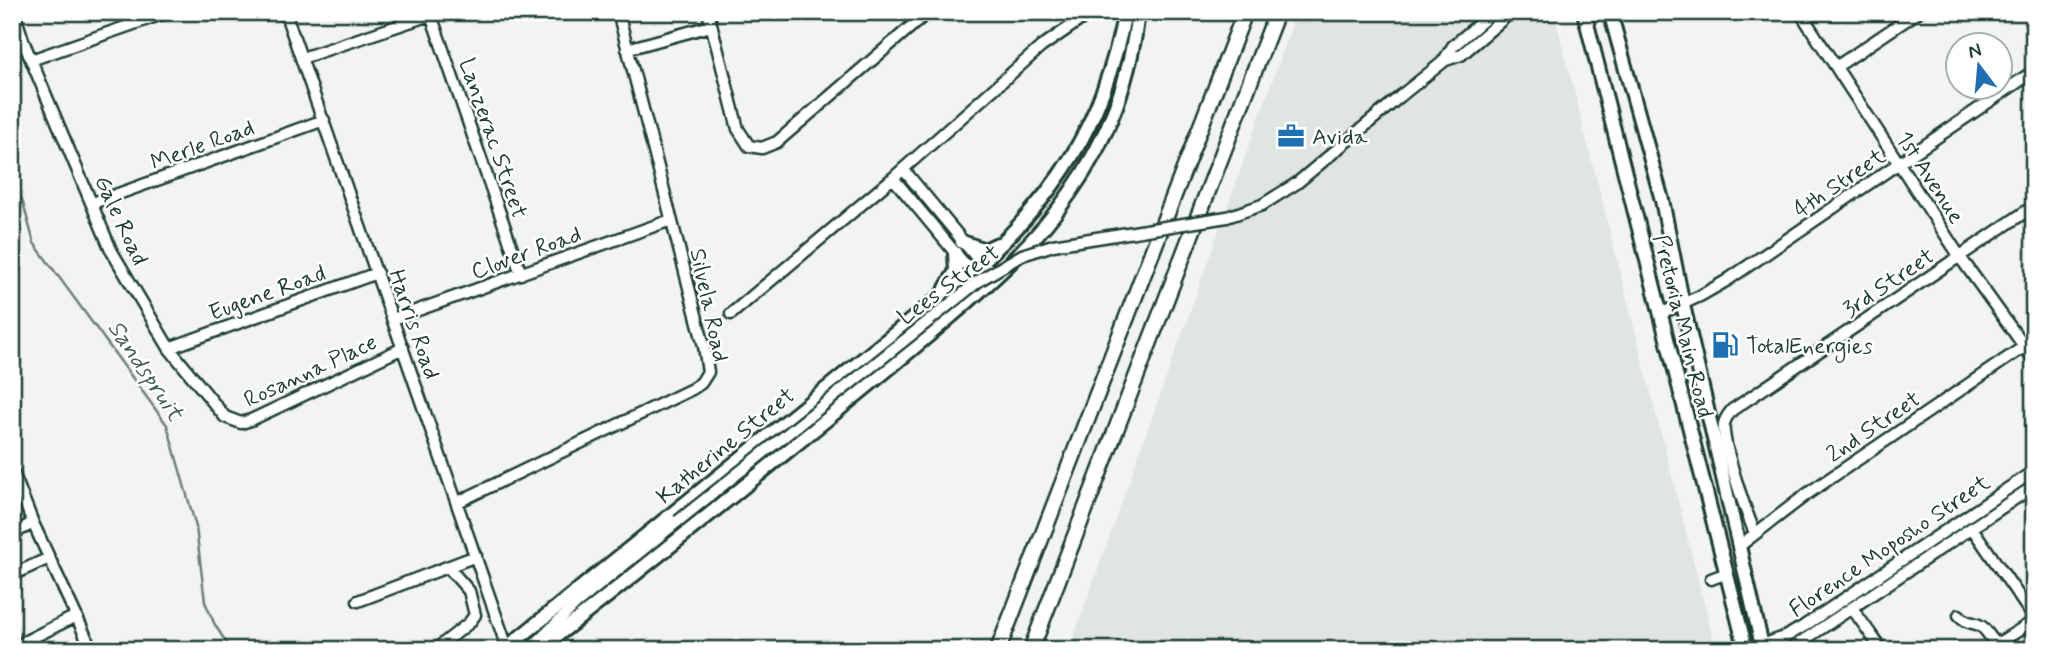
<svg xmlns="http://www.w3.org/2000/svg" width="2046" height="662" font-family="Mynerve,sans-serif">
	<rect width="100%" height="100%" fill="#f2f3f3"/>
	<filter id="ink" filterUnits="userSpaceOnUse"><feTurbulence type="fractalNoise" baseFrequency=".0143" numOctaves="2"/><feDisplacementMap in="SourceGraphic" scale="14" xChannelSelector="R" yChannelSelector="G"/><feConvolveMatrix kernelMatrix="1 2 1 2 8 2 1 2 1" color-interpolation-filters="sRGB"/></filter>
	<g filter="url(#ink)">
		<path fill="#e0e4e3" d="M 1297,12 L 1554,12 L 1716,650 L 1069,650 Z"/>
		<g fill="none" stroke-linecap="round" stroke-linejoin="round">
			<path stroke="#6d807b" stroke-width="2.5" d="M 12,163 L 34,243 L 167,425 L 196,527 L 205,602 L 215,625 L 231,650"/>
			<defs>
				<path id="minor" d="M 14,12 L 24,43 L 111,250 L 169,348 L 225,417 L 241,423 L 251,420 L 403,348
					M 285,12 L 508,650
					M 708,12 L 738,129 L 749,146 L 762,148 L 777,142 L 928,12
					M 1800,12 L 1960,257 L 2034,360
					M 431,15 L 521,274
					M 627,49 L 711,26
					M 302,58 L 439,12
					M 31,60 L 168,12
					M 1443,61 L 1461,55 L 1511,12
					M 1836,67 L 1918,12
					M 1403,94 L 1443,62 L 1453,46 L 1493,12
					M 903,169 L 981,263 L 997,275
					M 893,178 L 962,261 L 988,284
					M 93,203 L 324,120
					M 731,314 L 893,178 L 1041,47 L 1080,20
					M 1660,314 L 1700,296 L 1726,281 L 2034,71
					M 393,319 L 671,220
					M 169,348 L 377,273
					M 12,470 L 33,523 L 92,650
					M 458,502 L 692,389 L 701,383 L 708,372 L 704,346 L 618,12
					M 1972,528 L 2034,618
					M 1755,533 C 1747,515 1721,441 1724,424 C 1725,418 1729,414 1732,410 L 2034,206
					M 12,534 L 33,523
					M 1738,547 L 1807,494 L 2034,340
					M 12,575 L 49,558
					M 1711,579 L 1727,573
					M 358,601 L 476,556
					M 1852,608 L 1882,650
					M 1959,615 C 1968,625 1972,621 1981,626 C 1987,630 1990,639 1997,644 L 2034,621
					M 12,648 L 76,616
					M 435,650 L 469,623 L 475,615 L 469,591 L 448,567
					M 529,650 L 577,603 L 678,521
					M 1749,650 L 1787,636 L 1804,626 L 2034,471
					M 1789,650 L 2034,486"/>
				<path id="major" d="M 1584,12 L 1746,650
					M 1610,12 L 1662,200 L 1683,305 L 1763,650
					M 962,242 L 985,250 L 998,244
					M 946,288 L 956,271 L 955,253
					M 504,650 L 972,271 C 1057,196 1103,125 1125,12
					M 538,650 C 636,575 731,497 827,419 C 868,386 909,352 949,318 C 993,280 1037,241 1070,193 C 1108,139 1131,78 1138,12"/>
				<path id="highway" d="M 998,650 L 1245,12
					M 1031,650 L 1277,12"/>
			</defs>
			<use href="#minor" stroke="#1f3d34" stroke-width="15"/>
			<use href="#major" stroke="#1f3d34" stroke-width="18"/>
			<use href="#highway" stroke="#1f3d34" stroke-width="19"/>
			<use href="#minor" stroke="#fff" stroke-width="10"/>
			<use href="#major" stroke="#fff" stroke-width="12"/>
			<use href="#highway" stroke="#fff" stroke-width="14"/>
			<defs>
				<path id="minor-bridge" d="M 678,521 L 980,280 L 1022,255 L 1053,245 L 1227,217 L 1262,205 L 1297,183 L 1403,94"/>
			</defs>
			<use href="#minor-bridge" stroke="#1f3d34" stroke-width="15" stroke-linecap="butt"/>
			<use href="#minor-bridge" stroke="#fff" stroke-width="10"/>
		</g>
	</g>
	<defs>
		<symbol id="office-bare" viewBox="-9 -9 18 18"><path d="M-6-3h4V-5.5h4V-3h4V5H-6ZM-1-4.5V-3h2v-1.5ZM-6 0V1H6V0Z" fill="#1f6fb2" stroke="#fff" stroke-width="2.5" paint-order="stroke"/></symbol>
		<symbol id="fuel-bare" viewBox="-9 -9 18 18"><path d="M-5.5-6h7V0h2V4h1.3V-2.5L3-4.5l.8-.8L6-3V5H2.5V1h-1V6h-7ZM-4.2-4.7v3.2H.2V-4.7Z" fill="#1f6fb2" stroke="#fff" stroke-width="2.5" paint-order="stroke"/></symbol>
	</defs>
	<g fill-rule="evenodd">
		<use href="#office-bare" x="1272" y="117" width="38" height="38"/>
		<use href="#fuel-bare" x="1706" y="326" width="38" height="38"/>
	</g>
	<g text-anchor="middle" stroke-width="5" stroke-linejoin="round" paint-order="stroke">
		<g font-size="23" fill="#1f3d34" stroke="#fff" text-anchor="start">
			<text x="1312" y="144">Avida</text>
			<text x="1746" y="353">TotalEnergies</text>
		</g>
		<g font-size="23" fill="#1f3d34" stroke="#fff">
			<text transform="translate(494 138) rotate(71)" y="8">Lanzerac Street</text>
			<text transform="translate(202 144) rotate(-20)" y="8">Merle Road</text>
			<text transform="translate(1931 177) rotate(57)" y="8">1st Avenue</text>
			<text transform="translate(1839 182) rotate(-34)" y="8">4th Street</text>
			<text transform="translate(122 220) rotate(65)" y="8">Gale Road</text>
			<text transform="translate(526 252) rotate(-20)" y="8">Clover Road</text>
			<text transform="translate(1888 282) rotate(-34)" y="8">3rd Street</text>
			<text transform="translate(948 284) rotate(-36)" y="8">Lees Street</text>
			<text transform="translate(267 292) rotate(-20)" y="8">Eugene Road</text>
			<text transform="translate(710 305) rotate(78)" y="8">Silvela Road</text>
			<text transform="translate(415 324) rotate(71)" y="8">Harris Road</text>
			<text transform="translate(1684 326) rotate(76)" y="8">Pretoria Main Road</text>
			<text transform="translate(310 370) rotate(-25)" y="8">Rosanna Place</text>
			<text transform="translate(1873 426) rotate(-34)" y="8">2nd Street</text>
			<text transform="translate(725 445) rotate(-39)" y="8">Katherine Street</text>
			<text transform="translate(1889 545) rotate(-34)" y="8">Florence Moposho Street</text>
		</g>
		<g font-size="24" font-style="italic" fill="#465f57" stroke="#fff">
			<text transform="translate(146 370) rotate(56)" y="8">Sandspruit</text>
		</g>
	</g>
	<rect width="2046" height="662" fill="none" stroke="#fff" stroke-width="42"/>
	<rect x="21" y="21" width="2004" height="620" fill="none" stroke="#1f3d34" stroke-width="2.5" filter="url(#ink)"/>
	<g transform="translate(1979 66) rotate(344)"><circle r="33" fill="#ffffff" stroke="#a5b1ae" stroke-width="2"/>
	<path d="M0-5L12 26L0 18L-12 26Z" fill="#1f6fb2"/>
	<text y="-10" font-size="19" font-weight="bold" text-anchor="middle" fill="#1f3d34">N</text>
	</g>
</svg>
